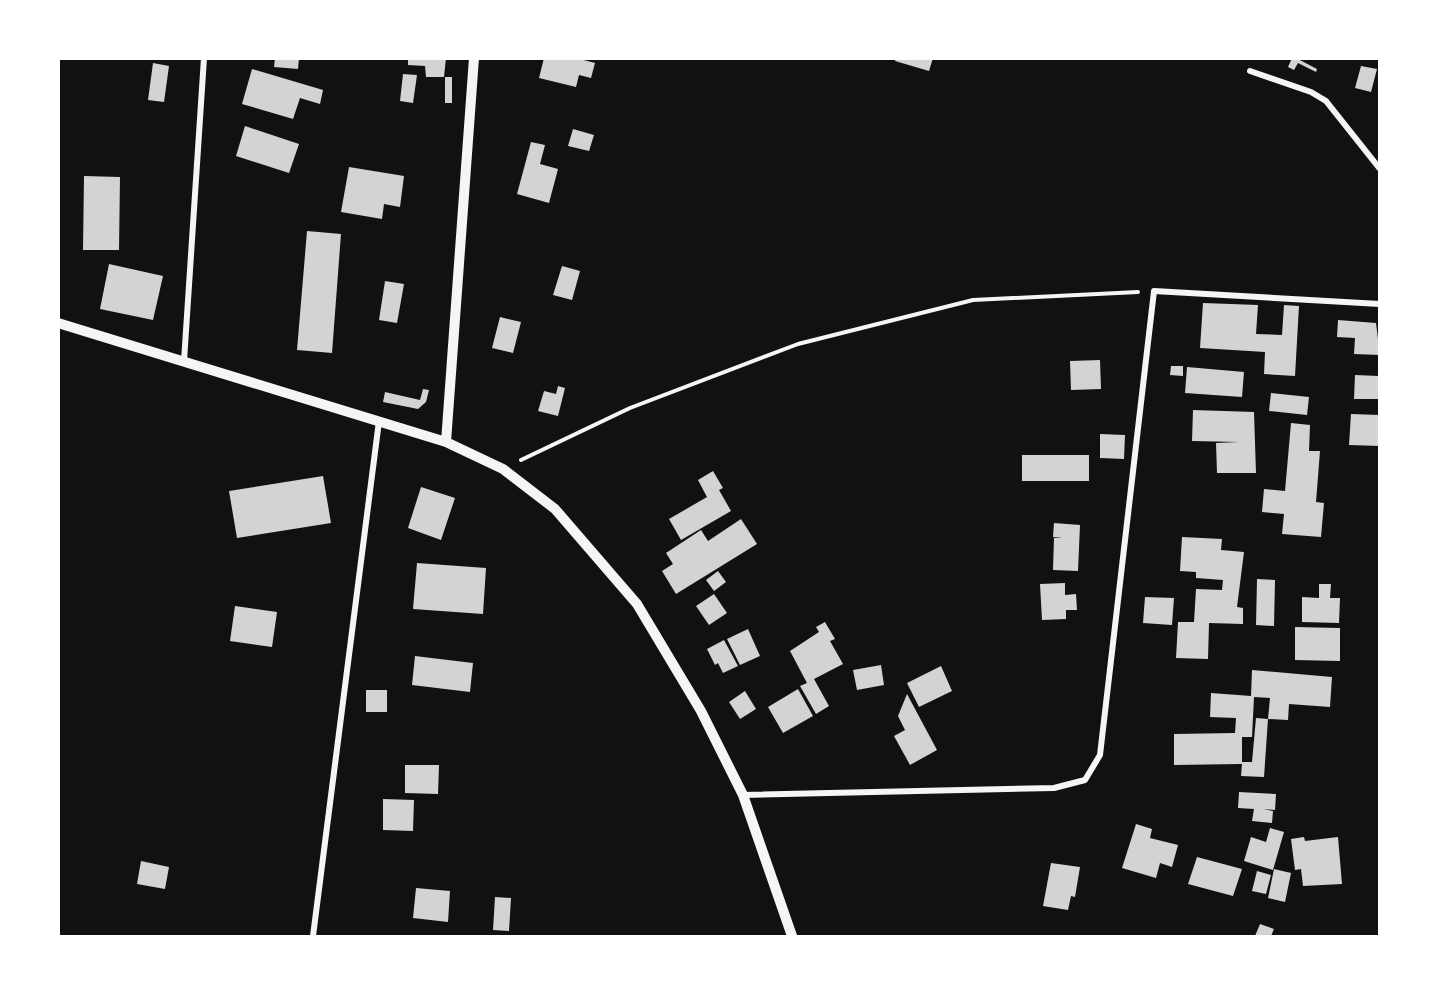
<svg xmlns="http://www.w3.org/2000/svg" width="1438" height="995" font-family="Figtree,sans-serif">
	<rect width="100%" height="100%" fill="#111"/>
	<path fill="#d3d3d3" d="M 275,58 L 299,58 L 298,69 L 274,67 Z
		M 408,58 L 446,58 L 444,77 L 426,77 L 425,66 L 408,65 Z
		M 544,58 L 576,58 L 595,63 L 591,78 L 579,75 L 576,87 L 539,78 Z
		M 896,58 L 933,58 L 929,71 L 895,61 Z
		M 1292,58 L 1296,58 L 1317,69 L 1316,72 L 1298,63 L 1294,70 L 1288,67 Z
		M 153,63 L 169,66 L 164,102 L 148,100 Z
		M 1361,66 L 1377,69 L 1371,92 L 1355,88 Z
		M 252,69 L 323,90 L 320,104 L 300,98 L 293,119 L 242,104 Z
		M 403,74 L 417,75 L 413,103 L 400,101 Z
		M 445,77 L 452,77 L 452,103 L 445,103 Z
		M 245,126 L 299,144 L 289,173 L 236,156 Z
		M 573,129 L 594,135 L 589,151 L 568,146 Z
		M 531,142 L 545,145 L 540,164 L 558,169 L 549,203 L 517,194 Z
		M 349,167 L 404,176 L 400,207 L 384,204 L 382,219 L 341,212 Z
		M 84,176 L 120,177 L 119,250 L 83,250 Z
		M 307,231 L 341,234 L 332,353 L 297,350 Z
		M 109,264 L 163,276 L 153,320 L 100,309 Z
		M 562,266 L 580,271 L 572,300 L 553,295 Z
		M 385,281 L 404,284 L 397,323 L 379,320 Z
		M 1203,303 L 1258,305 L 1256,334 L 1282,335 L 1284,305 L 1299,306 L 1295,376 L 1264,374 L 1265,352 L 1200,348 Z
		M 500,317 L 521,322 L 513,353 L 492,348 Z
		M 1338,320 L 1376,323 L 1380,355 L 1354,354 L 1355,338 L 1337,337 Z
		M 1100,360 L 1101,389 L 1071,390 L 1070,361 Z
		M 1171,366 L 1183,366 L 1183,376 L 1170,375 Z
		M 1187,367 L 1244,372 L 1242,397 L 1185,393 Z
		M 1355,375 L 1379,376 L 1379,399 L 1354,399 Z
		M 558,386 L 565,388 L 558,416 L 538,411 L 544,391 L 556,394 Z
		M 423,389 L 429,390 L 426,402 L 418,409 L 383,402 L 385,392 L 420,400 Z
		M 1271,393 L 1309,397 L 1307,415 L 1269,411 Z
		M 1193,410 L 1254,412 L 1256,473 L 1217,473 L 1216,443 L 1239,442 L 1192,441 Z
		M 1351,414 L 1380,415 L 1380,446 L 1349,445 Z
		M 1291,423 L 1310,425 L 1309,451 L 1320,451 L 1316,502 L 1324,503 L 1321,537 L 1282,534 L 1284,514 L 1262,512 L 1264,489 L 1285,491 Z
		M 1100,434 L 1125,435 L 1124,459 L 1100,458 Z
		M 1022,455 L 1089,455 L 1089,481 L 1022,481 Z
		M 713,471 L 723,488 L 719,490 L 731,511 L 681,540 L 669,519 L 707,497 L 698,480 Z
		M 323,476 L 331,523 L 237,538 L 229,491 Z
		M 421,487 L 455,498 L 441,540 L 408,528 Z
		M 741,519 L 757,544 L 676,594 L 662,571 L 673,564 L 666,553 L 701,530 L 708,541 Z
		M 1054,523 L 1080,525 L 1078,571 L 1053,570 L 1054,538 L 1063,538 L 1053,537 Z
		M 1182,537 L 1222,539 L 1221,550 L 1244,552 L 1237,607 L 1243,608 L 1243,624 L 1209,623 L 1208,659 L 1176,658 L 1178,622 L 1194,622 L 1196,589 L 1222,590 L 1223,580 L 1196,578 L 1196,572 L 1180,571 Z
		M 417,563 L 486,568 L 483,614 L 413,609 Z
		M 718,571 L 726,582 L 714,591 L 706,580 Z
		M 1257,579 L 1275,580 L 1274,626 L 1256,625 Z
		M 1065,583 L 1065,595 L 1076,594 L 1077,610 L 1066,610 L 1066,619 L 1042,620 L 1040,584 Z
		M 1319,584 L 1331,584 L 1330,598 L 1340,598 L 1339,623 L 1302,622 L 1302,597 L 1319,598 Z
		M 714,594 L 727,613 L 709,625 L 696,606 Z
		M 1145,597 L 1174,598 L 1172,625 L 1143,623 Z
		M 235,606 L 277,612 L 272,647 L 230,641 Z
		M 825,622 L 835,639 L 830,641 L 843,664 L 814,679 L 829,706 L 816,714 L 800,686 L 807,683 L 790,651 L 819,632 L 816,627 Z
		M 1295,627 L 1340,628 L 1340,661 L 1295,660 Z
		M 748,629 L 760,656 L 740,665 L 727,639 Z
		M 724,640 L 738,666 L 723,673 L 718,663 L 715,665 L 707,649 Z
		M 415,656 L 473,663 L 470,692 L 412,685 Z
		M 881,665 L 884,685 L 857,690 L 853,670 Z
		M 941,666 L 952,691 L 919,707 L 907,683 Z
		M 1252,670 L 1332,677 L 1330,707 L 1289,704 L 1288,720 L 1268,719 L 1270,698 L 1254,697 L 1252,737 L 1242,737 L 1242,762 L 1252,762 L 1256,718 L 1268,719 L 1264,777 L 1241,776 L 1242,764 L 1174,765 L 1174,734 L 1235,733 L 1236,718 L 1210,717 L 1211,693 L 1251,696 Z
		M 798,689 L 813,716 L 783,733 L 768,707 Z
		M 366,690 L 387,690 L 387,712 L 366,712 Z
		M 745,691 L 756,709 L 740,719 L 729,702 Z
		M 907,694 L 937,750 L 910,765 L 894,736 L 905,730 L 898,716 Z
		M 405,765 L 439,765 L 438,794 L 405,793 Z
		M 1239,792 L 1276,794 L 1275,810 L 1263,809 L 1273,811 L 1272,823 L 1252,821 L 1254,809 L 1238,808 Z
		M 383,799 L 414,800 L 413,831 L 383,830 Z
		M 1136,824 L 1152,829 L 1150,838 L 1178,845 L 1172,867 L 1160,863 L 1156,878 L 1122,868 Z
		M 1270,828 L 1284,832 L 1273,870 L 1244,861 L 1251,837 L 1266,842 Z
		M 1304,837 L 1305,841 L 1338,837 L 1342,884 L 1303,886 L 1301,869 L 1295,870 L 1291,839 Z
		M 1197,857 L 1242,869 L 1233,896 L 1188,884 Z
		M 141,861 L 169,867 L 165,889 L 137,884 Z
		M 1051,863 L 1080,867 L 1075,897 L 1071,896 L 1068,910 L 1043,906 Z
		M 1274,869 L 1291,873 L 1285,902 L 1268,898 Z
		M 1257,871 L 1271,875 L 1266,894 L 1252,891 Z
		M 416,888 L 450,891 L 448,922 L 413,918 Z
		M 495,897 L 511,898 L 509,931 L 493,930 Z
		M 1260,924 L 1274,929 L 1271,936 L 1255,936 Z"/>
	<g fill="none" stroke-linecap="round" stroke-linejoin="round">
		<path stroke="#f5f5f5" stroke-width="4" d="M 521,460 L 630,408 L 798,344 L 973,300 L 1138,292"/>
		<path stroke="#f5f5f5" stroke-width="6" d="M 1250,71 L 1311,92 L 1326,101 L 1380,169
			M 184,361 L 204,58
			M 743,795 L 1054,788 L 1085,780 L 1100,755 L 1154,291 L 1380,304
			M 313,936 L 379,421"/>
		<path stroke="#f5f5f5" stroke-width="10" d="M 58,323 L 446,442 L 503,469 L 555,509 L 637,604 L 701,711 L 743,795 L 792,936
			M 446,442 L 474,58"/>
	</g>
	<rect width="1438" height="995" fill="none" stroke="#ffffff" stroke-width="120"/>
</svg>
